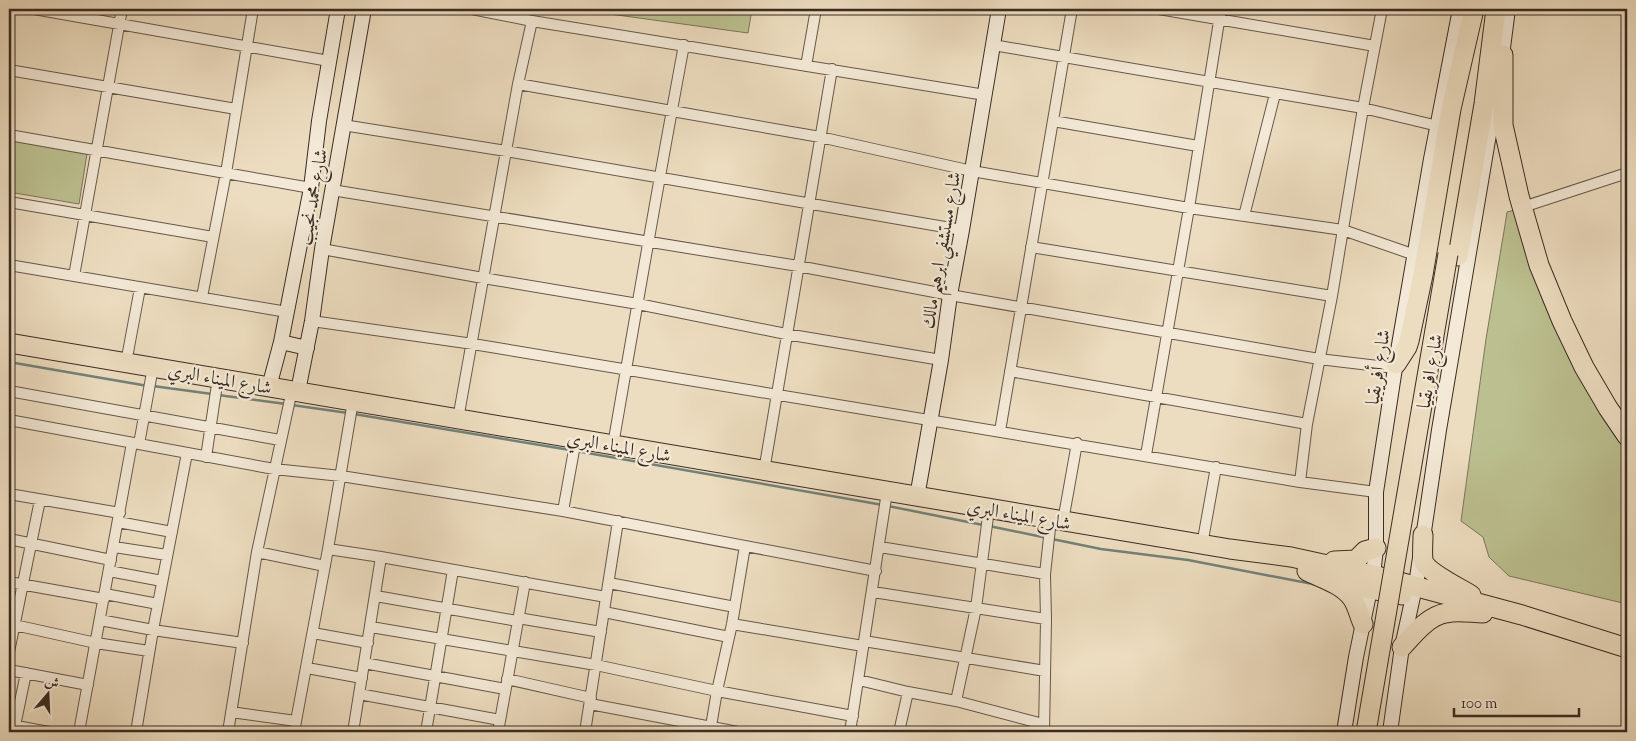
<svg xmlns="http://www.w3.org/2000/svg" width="1636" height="741" font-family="'Sorts Mill Goudy',Amiri,serif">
	<rect width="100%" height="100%" fill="#edddc0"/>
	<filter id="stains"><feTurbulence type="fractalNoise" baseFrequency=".004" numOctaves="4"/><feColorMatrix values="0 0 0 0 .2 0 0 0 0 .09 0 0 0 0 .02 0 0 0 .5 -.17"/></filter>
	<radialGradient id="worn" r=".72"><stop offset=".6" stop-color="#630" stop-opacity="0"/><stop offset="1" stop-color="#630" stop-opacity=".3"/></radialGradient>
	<path fill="#bcc090" stroke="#7b765a" d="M 610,9 L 752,9 L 748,33 L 610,14 Z
		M 9,140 L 87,154 L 79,204 L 9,192 Z
		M 1515,210 L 1520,233 L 1555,329 L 1605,421 L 1627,452 L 1627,604 L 1509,576 L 1489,557 L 1483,537 L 1461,521 L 1486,339 L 1505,225 L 1507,212 Z"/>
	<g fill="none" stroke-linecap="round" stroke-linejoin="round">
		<path stroke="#738279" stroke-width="2.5" d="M 9,362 L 148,386
			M 153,386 L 212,394
			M 218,395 L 286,404
			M 292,405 L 348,413
			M 354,414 L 570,450
			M 576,451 L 883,505
			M 888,506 L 983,525
			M 989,526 L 1047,538
			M 1052,539 L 1101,549 L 1188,560 L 1318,585"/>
		<defs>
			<path id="street" d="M 34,9 L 329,61
				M 472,9 L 532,21 L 985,95
				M 1159,9 L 1375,46
				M 993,45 L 1363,108 L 1438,126
				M 806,66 L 816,9
				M 9,70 L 236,109
				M 518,84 L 820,137 L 972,171 L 1189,208 L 1343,230 L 1415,255
				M 1053,121 L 1198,146
				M 343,125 L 506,151 L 962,230
				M 9,135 L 311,188
				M 332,190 L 798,266 L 950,295 L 1319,359 L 1395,368
				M 9,202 L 213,237
				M 1523,207 L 1627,173
				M 1244,216 L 1275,94
				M 1031,247 L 1332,296
				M 322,249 L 483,278 L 638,304 L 786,334 L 941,360
				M 9,265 L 287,312
				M 74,276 L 122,9
				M 202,297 L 226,173 L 253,9
				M 312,321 L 473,344 L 1300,482 L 1376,492
				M 126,363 L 140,288
				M 1010,371 L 1307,424
				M 9,391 L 280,440
				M 458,419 L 518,84 L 532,21
				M 9,420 L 274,469 L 341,476 L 563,511 L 876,571
				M 1000,431 L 1072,9
				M 139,444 L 153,367
				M 613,445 C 636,312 659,178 684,45
				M 1146,455 L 1189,208 L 1221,9
				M 206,457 L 218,378
				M 764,471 L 832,69
				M 1300,482 L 1307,424 L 1332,296 L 1363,108 L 1382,9
				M 9,494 L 120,513
				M 563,511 L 576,439
				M 1063,521 L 1077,443
				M 118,522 L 172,532
				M 9,539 L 111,560
				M 1202,545 L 1216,467
				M 114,547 L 167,555
				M 880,547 L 1045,574
				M 328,549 L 381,557 L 353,732
				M 257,552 L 325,566
				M 381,557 L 606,597
				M 109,571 L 162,581
				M 9,582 L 104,599
				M 609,583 L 735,607
				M 873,592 L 1046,619
				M 105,594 L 158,604
				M 376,596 L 517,621
				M 604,612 L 729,637
				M 518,618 L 601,632
				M 100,620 L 153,630 L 243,643
				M 10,624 L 96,643 L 149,651
				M 732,624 L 863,646
				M 371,627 L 596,665 L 717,691 L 853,716
				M 313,633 L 368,643
				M 864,641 L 1045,671
				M 9,652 L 40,500
				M 364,663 L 505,689
				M 307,668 L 362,678
				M 9,670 L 88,685
				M 507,679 L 591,698
				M 859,680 L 908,692 L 956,701 L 1043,724
				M 359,694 L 500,720
				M 956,701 L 976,608 L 989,509
				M 590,704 L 738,732
				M 231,712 L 296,721
				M 11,725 L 49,732
				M 15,726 L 26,673
				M 79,732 L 132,443
				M 136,732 L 153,630 L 187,453
				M 228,732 L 257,552 L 292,390
				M 294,732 L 328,549 L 353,401
				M 426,732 L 453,570
				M 498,732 L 525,582
				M 585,732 L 618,521
				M 710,732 L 717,691 L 732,624 L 745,546
				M 850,732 L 887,492
				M 899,732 L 908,692
				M 1044,732 L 1046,619 L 1045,574 L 1051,519"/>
			<path id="secondary" d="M 1501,63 L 1508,9
				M 281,342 L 307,348
				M 269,387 L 281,342 L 311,188 L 319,121 L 338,9
				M 298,391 L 312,321 L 322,249 L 364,9
				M 917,497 L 941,360 L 950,295 L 962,230 L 999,9
				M 1344,732 L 1356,657 L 1373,575 L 1376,548 L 1376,492 L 1395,368 L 1431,159 L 1460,9
				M 1390,732 L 1402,647 L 1417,578 L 1439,430 L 1497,87"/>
			<path id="highway" d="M 1503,55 L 1503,125 L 1519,196 L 1539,265 L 1562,321 L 1584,367 L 1608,408 L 1627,436
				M 1458,256 L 1484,104 L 1496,9
				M 9,343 L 1230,549 L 1291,557 L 1373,575 L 1522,615 L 1627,648
				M 1396,364 L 1407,347 L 1409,341 L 1423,275 L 1451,109 L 1474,9
				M 1423,535 C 1423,543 1422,552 1423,560 C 1426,572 1460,588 1471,595
				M 1334,561 L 1356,560 L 1365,551 L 1376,548
				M 1307,571 C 1321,578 1342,584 1352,598 C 1357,605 1359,615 1363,624
				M 1334,579 L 1370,589 L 1402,595
				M 1402,647 C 1414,634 1428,616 1446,613 C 1457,610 1472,613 1483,613"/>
		</defs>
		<use href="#street" stroke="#67584a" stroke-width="12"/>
		<use href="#secondary" stroke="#3a2c23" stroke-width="16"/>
		<use href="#highway" stroke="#3a2c23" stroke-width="21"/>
		<use href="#street" stroke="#f3e9d6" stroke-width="10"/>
		<use href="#secondary" stroke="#f3e9d6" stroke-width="14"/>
		<use href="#highway" stroke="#edddc0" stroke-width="19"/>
		<defs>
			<path id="highway-bridge" d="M 1366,732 L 1448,254"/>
		</defs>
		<use href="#highway-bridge" stroke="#3a2c23" stroke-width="21" stroke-linecap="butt"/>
		<use href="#highway-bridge" stroke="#edddc0" stroke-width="19"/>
	</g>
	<g text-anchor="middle" stroke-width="4.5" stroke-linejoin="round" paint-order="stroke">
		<g font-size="19" fill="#3a2c23" stroke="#f3e9d6">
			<text transform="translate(312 197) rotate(-80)" y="7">شارع محمد نجيب</text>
			<text transform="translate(940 250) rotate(-80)" y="7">شارع مستشفي ابرهيم مالك</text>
			<text transform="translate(1377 367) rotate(-81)" y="7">شارع أفريقيا</text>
			<text transform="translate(1429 371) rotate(-80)" y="7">شارع افريقيا</text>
			<text transform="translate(220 378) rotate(10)" y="7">شارع الميناء البري</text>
			<text transform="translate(619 446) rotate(10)" y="7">شارع الميناء البري</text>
			<text transform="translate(1019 514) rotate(10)" y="7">شارع الميناء البري</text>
		</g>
	</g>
	<rect width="1636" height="741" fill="none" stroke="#edddc0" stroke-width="30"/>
	<rect x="10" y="10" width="1616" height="721" fill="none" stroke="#3a2c23" stroke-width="2.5"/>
	<rect x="15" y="15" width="1606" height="711" fill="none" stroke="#3a2c23"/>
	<g transform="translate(48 694) rotate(19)" stroke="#f3e9d6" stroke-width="4" paint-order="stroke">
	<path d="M0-4L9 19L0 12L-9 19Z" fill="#3a2c23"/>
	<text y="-8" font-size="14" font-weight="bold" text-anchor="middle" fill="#3a2c23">ش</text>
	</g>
	<path d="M1454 708v8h125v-8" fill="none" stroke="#3a2c23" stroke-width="2.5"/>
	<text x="1461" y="708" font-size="15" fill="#3a2c23" stroke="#f3e9d6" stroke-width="4" paint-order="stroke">100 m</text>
	<rect width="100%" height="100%" filter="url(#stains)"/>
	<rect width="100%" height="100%" fill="url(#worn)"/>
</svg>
